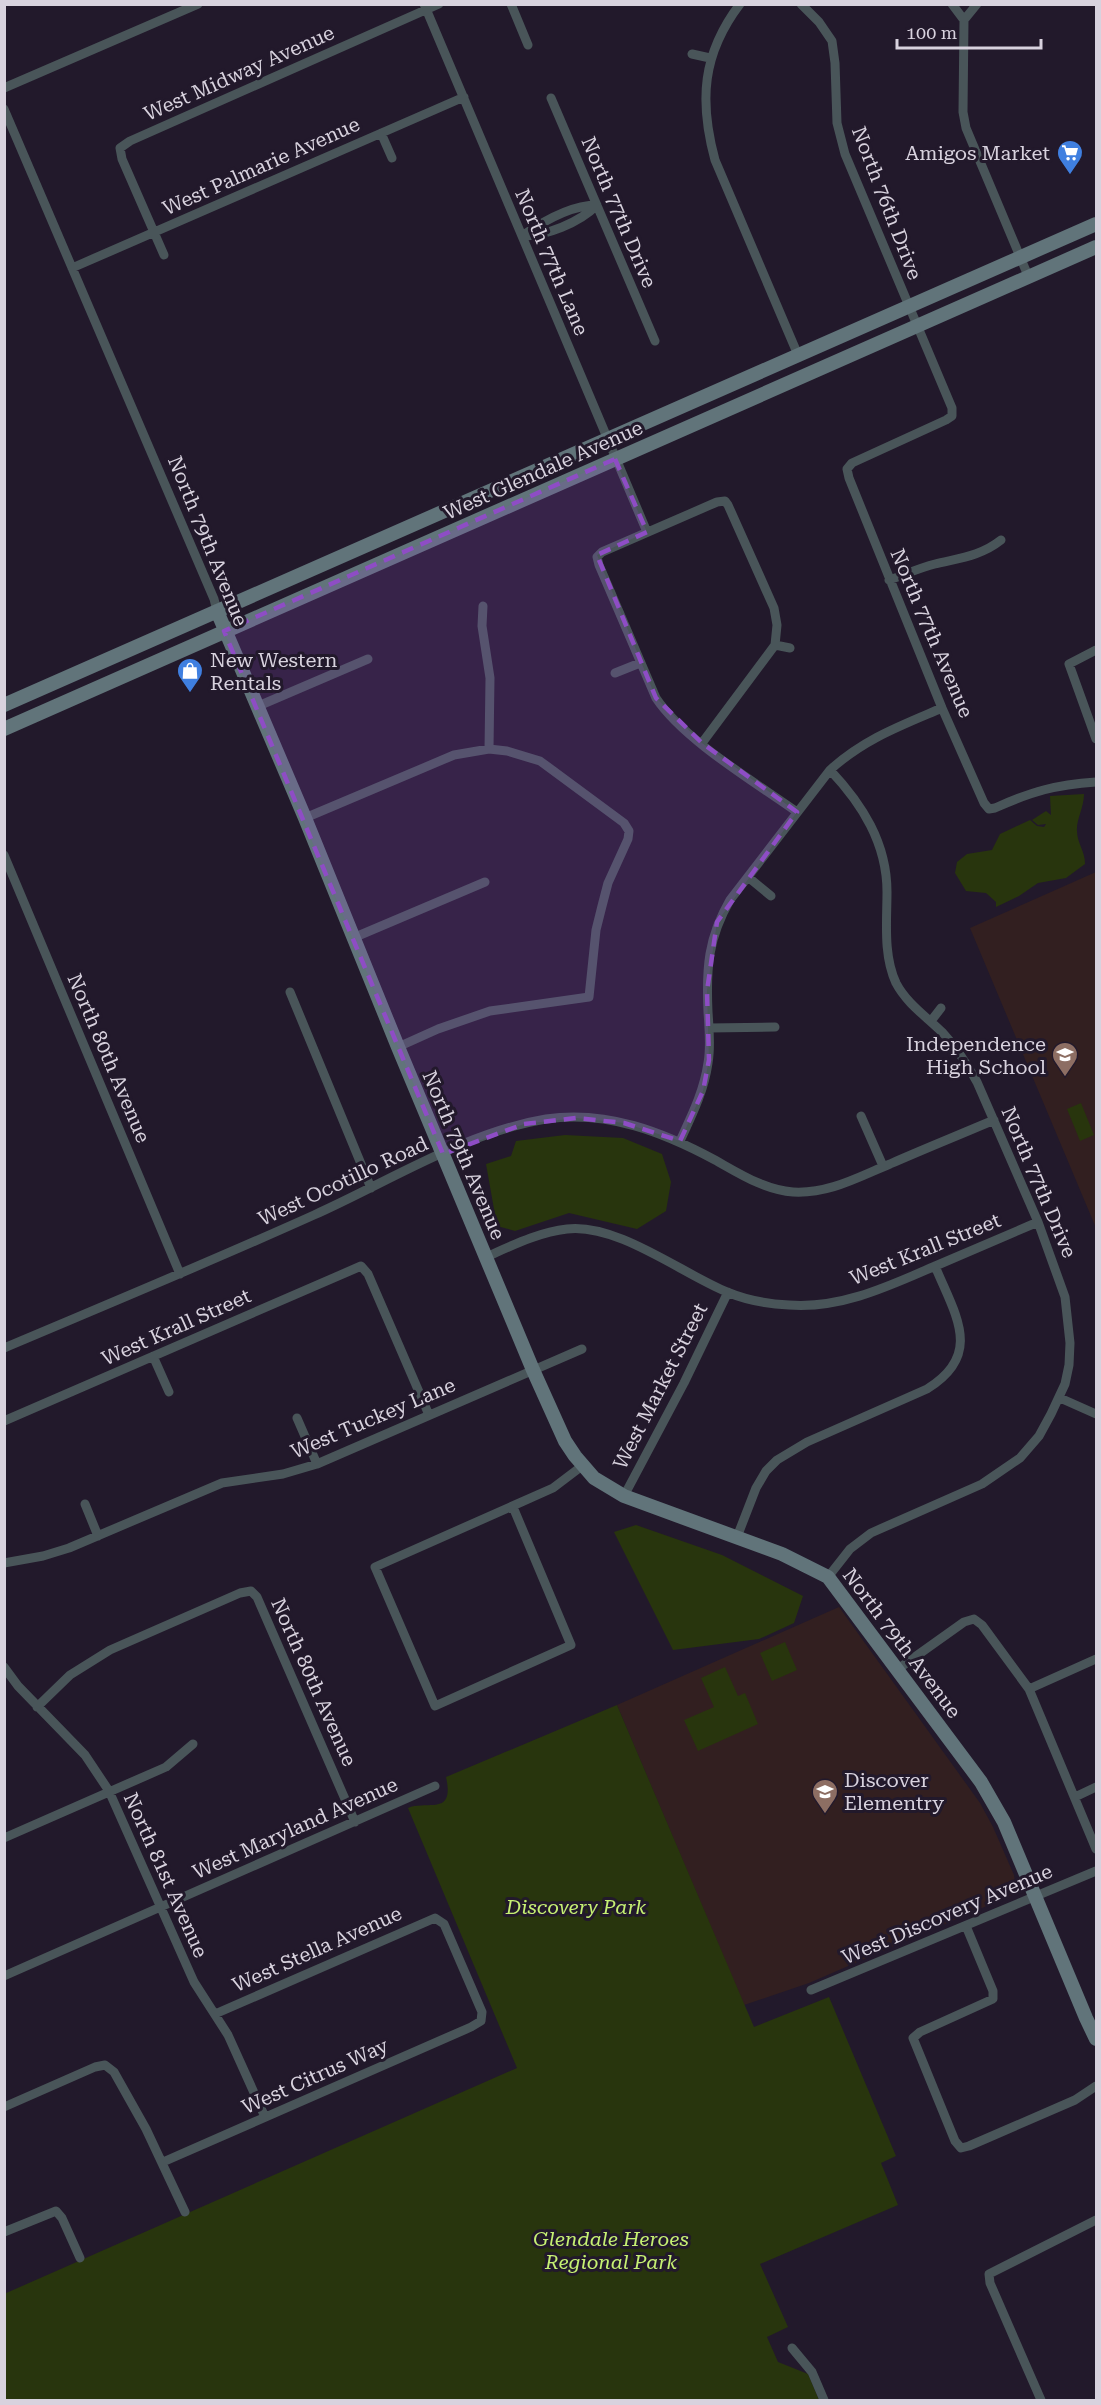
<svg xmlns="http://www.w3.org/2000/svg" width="1101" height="2405" font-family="'Roboto Serif',serif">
	<rect width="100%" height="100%" fill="#22192b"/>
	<path fill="#321f20" d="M 1096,872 L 1096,1228 L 970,928 Z
		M 839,1607 L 980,1803 L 993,1827 L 1014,1875 L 1016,1889 L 1012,1895 L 809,1983 L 744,2005 L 617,1705 Z"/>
	<path fill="#28350d" d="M 1084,794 C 1084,808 1076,820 1077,831 C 1077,843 1085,851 1085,864 L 1066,878 L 1038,883 L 1019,896 L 996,907 L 996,902 L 986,893 L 966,891 L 955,873 L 957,862 L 967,854 L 992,850 L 1000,834 L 1030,820 L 1037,826 L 1044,827 L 1046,824 L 1038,825 L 1032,820 L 1046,811 L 1051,815 L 1050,796 Z
		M 1081,1103 L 1094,1135 L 1080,1141 L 1067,1109 Z
		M 565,1135 L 623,1138 L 662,1154 L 671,1182 L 666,1211 L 637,1229 L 569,1213 L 515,1231 L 497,1226 L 486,1164 L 511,1156 L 516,1141 Z
		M 636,1525 L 722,1555 L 803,1596 L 794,1623 L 759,1639 L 673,1650 L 614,1532 Z
		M 785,1642 L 797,1670 L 772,1681 L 760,1653 Z
		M 725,1667 L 738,1696 L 745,1693 L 758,1724 L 698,1751 L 684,1720 L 714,1707 L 701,1678 Z
		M 617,1705 L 754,2027 L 829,1997 L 896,2156 L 881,2163 L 898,2205 L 760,2264 L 788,2327 L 767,2337 L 778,2362 L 808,2374 L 819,2400 L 5,2400 L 4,2294 L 517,2068 L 408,1808 C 427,1800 455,1817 446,1777 Z"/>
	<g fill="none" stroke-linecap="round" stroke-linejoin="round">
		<path stroke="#495559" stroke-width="9" d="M 424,4 L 647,532
			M 511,4 L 528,45
			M 740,4 C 702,54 699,101 715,160 L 798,355
			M 801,4 L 819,22 L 832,41 L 835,63 L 837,123 L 845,154 L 952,408 L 952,416 L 946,420 L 852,463 L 847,469 L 849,478 L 942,708 L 984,803 L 989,809 L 995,808 C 1033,791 1055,785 1096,782
			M 952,4 L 964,20 L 963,112 L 966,128 L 1029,278
			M 964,20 L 977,4
			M 692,54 L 710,58
			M 4,88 L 198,4
			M 551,98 L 655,341
			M 4,109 L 214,599 L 217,611
			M 381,133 L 392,158
			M 522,236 C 546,236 579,223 597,205
			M 522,236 C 542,222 571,205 597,205
			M 164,255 L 122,159 L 120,148 L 130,141 L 439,4
			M 72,268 L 464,97
			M 889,580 C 904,575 919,568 935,564 C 959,558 981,556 1001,540
			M 483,606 L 482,626 L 490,678 L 489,749
			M 775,645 L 790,648
			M 1096,650 L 1069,664 L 1096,739
			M 615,673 L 640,663
			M 256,707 L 368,659
			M 702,743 L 775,645 L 777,625 L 774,608 L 728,505 L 725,501 L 717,502 L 602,552 L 597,557 L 599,565 L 656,698 C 684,740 755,782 797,812
			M 305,818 L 454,755 L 489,749 L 507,751 L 540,761 L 624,823 L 629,831 L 628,839 L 608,883 L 602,906 L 596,930 L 589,997 L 490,1011 L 438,1029 L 398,1047
			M 4,855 L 180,1274
			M 748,877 L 771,896
			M 353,938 L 485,882
			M 290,992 L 371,1188
			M 931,1021 L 941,1008
			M 709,1028 L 775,1027
			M 861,1116 L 883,1166
			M 680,1141 C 692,1115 704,1091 708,1063 C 711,1046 709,1028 708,1012 C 706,968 708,938 730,900 L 830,770 C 864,739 900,726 942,708
			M 486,1257 C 511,1246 539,1232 567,1229 C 617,1223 681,1273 727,1292 C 746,1300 768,1304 789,1305 C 840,1309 887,1287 933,1267 C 968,1252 1003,1237 1038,1222
			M 4,1348 C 108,1304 212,1261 314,1215 C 388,1182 466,1132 546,1119 C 607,1110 663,1132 715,1160 C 740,1174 765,1190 793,1192 C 829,1194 858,1177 890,1164 C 924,1149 959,1135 994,1120
			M 153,1356 L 169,1392
			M 1060,1398 L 1096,1414
			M 297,1418 L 317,1464
			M 4,1421 L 361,1266 L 368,1274 L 429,1415
			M 624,1496 L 684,1383 L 728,1292
			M 85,1504 L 98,1536
			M 513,1507 L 571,1645 L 435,1706 L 375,1567 L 553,1488 L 582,1466
			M 737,1537 L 756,1488 L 766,1471 L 777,1460 L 807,1442 L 927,1389 C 984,1354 955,1315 935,1266
			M 4,1563 L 43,1556 L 69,1548 L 222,1483 L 283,1474 L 317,1464 L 582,1349
			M 828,1577 L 850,1549 L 871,1533 L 982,1484 L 1020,1458 L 1039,1436 L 1051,1414 L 1065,1384 L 1069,1365 L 1070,1343 L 1065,1297 L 1038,1222 L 977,1082 C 967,1064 957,1048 943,1033 C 927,1017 907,1004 896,983 C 883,955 887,921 887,892 C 887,843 862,804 830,770
			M 4,1667 L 18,1686 L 85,1755 L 109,1791 L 194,1982 L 228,2035 L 265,2117
			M 898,1669 L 964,1622 L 974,1619 L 982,1625 L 1029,1689 L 1096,1849
			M 1029,1689 L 1096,1659
			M 37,1707 L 70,1675 L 110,1650 L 240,1593 L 251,1591 L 257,1597 L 355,1822
			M 1075,1797 L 1096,1787
			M 4,1838 L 166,1767 L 193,1744
			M 966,1926 L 993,1991 L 993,1999 L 920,2032 L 913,2038 L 955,2141 L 961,2148 L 969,2146 L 1075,2100 L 1096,2086
			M 4,1976 L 435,1786
			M 811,1990 L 1096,1871
			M 4,2107 L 95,2067 L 105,2065 L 114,2072 L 146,2129 L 185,2212
			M 163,2162 L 471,2027 L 481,2021 L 482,2012 L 444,1924 L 435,1918 L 215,2014
			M 4,2232 L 56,2211 L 62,2218 L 80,2258
			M 792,2348 L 812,2372 L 824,2400
			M 1041,2400 L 990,2283 L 989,2274 L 1096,2220"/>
		<path stroke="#61747a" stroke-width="14" d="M 217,611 L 305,818 L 398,1047 L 533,1370 L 565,1441 L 575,1456 L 594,1478 L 624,1496 L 782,1554 L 828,1577 L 981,1782 L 1004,1822 L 1086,2018 L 1096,2039
			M 4,705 L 1096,224
			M 4,729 L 1096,247"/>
	</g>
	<path fill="#8e4dc5" fill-opacity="0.2" stroke="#8e4dc5" stroke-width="4.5" stroke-dasharray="12 8" stroke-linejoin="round" d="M 615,459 L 647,532 L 597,555 L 656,698 L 702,743 L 797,812 L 717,922 L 707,991 L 709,1060 L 703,1091 L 680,1141 L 624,1123 L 576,1118 L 524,1124 L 443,1154 L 224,631 Z"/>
	<defs>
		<symbol id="supermarket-pin" viewBox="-11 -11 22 30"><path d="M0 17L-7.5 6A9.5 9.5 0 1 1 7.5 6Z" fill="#3f7fe0" stroke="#22192b"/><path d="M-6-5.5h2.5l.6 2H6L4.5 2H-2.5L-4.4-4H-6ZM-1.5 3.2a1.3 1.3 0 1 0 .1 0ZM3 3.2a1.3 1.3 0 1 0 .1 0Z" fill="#fff"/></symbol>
		<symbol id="shop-pin" viewBox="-11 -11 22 30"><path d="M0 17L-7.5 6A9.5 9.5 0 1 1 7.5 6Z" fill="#3f7fe0" stroke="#22192b"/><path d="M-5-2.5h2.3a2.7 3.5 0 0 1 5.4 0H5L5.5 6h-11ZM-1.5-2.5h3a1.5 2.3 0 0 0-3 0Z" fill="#fff"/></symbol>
		<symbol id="school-pin" viewBox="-11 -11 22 30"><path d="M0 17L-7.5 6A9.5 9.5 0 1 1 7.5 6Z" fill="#8d6e63" stroke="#22192b"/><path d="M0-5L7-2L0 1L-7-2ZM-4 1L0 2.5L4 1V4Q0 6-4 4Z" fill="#fff"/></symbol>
	</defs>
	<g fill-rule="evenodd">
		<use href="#supermarket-pin" x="1055" y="138" width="30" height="40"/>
		<use href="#shop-pin" x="175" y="656" width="30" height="40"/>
		<use href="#school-pin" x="1050" y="1040" width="30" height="40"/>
		<use href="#school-pin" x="810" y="1777" width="30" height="40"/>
	</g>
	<g text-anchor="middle" stroke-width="6" stroke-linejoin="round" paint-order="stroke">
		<g font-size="20" fill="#d8d2de" stroke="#22192b">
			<text transform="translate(239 73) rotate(-24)" y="7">West Midway Avenue</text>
			<text transform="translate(261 166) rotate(-24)" y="7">West Palmarie Avenue</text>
			<text transform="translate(887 203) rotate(69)" y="7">North 76th Drive</text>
			<text transform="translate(619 212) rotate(67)" y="7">North 77th Drive</text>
			<text transform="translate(552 262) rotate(67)" y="7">North 77th Lane</text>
			<text transform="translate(543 470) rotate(-24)" y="7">West Glendale Avenue</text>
			<text transform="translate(208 541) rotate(68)" y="7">North 79th Avenue</text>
			<text transform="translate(932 633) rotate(67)" y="7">North 77th Avenue</text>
			<text transform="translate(109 1058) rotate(67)" y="7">North 80th Avenue</text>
			<text transform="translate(464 1155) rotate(67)" y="7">North 79th Avenue</text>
			<text transform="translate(343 1181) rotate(-25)" y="7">West Ocotillo Road</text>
			<text transform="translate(1039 1182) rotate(67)" y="7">North 77th Drive</text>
			<text transform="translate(925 1249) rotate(-22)" y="7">West Krall Street</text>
			<text transform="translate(176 1327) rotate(-24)" y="7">West Krall Street</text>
			<text transform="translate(660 1386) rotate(-63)" y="7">West Market Street</text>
			<text transform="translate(373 1418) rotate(-23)" y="7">West Tuckey Lane</text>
			<text transform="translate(902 1643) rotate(53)" y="7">North 79th Avenue</text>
			<text transform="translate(314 1682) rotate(66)" y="7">North 80th Avenue</text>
			<text transform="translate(295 1828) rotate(-24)" y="7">West Maryland Avenue</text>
			<text transform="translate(166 1875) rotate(66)" y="7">North 81st Avenue</text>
			<text transform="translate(947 1914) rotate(-23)" y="7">West Discovery Avenue</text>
			<text transform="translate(317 1949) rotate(-24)" y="7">West Stella Avenue</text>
			<text transform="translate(315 2076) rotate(-24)" y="7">West Citrus Way</text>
		</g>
		<g font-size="20" fill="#d8d2de" stroke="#22192b" text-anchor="end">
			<text x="1050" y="160">Amigos Market</text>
			<text x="210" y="667" text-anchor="start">New Western<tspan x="210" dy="23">Rentals</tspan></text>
			<text x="1046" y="1051">Independence<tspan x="1046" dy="23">High School</tspan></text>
			<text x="844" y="1787" text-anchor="start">Discover<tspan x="844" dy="23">Elementry</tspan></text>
		</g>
		<g font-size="20" font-style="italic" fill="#c6f073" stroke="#22192b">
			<text x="576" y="1914">Discovery Park</text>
			<text x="611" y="2246">Glendale Heroes<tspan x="611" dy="23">Regional Park</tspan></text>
		</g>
	</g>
	<rect width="1101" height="2405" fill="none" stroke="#d8d2de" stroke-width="12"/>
	<path d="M897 39v9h144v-9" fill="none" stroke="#d8d2de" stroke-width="3"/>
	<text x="906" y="39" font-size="18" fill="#d8d2de" stroke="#22192b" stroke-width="4.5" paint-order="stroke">100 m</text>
</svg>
